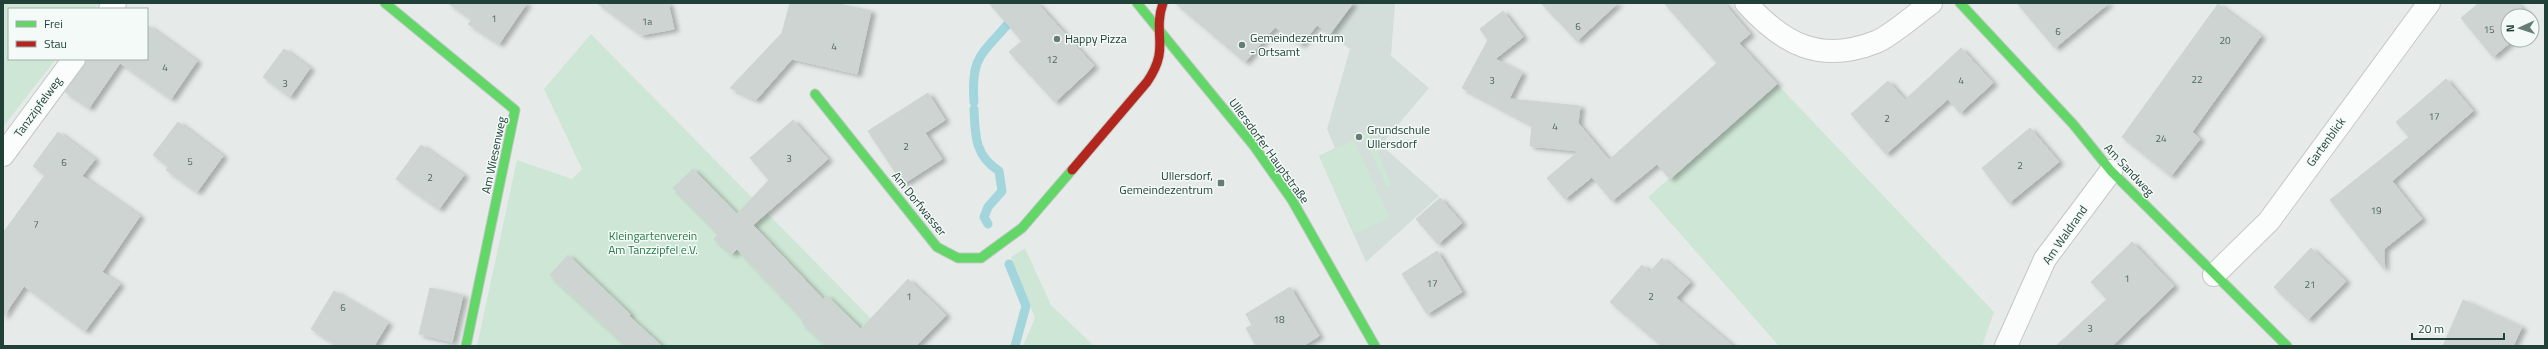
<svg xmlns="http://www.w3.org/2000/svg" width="2548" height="349" font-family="'Titillium Web',sans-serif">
	<defs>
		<filter id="shadow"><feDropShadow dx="4.5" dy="2.5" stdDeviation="2" flood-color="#0004"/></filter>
	</defs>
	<rect width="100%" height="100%" fill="#e6ebe9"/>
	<path fill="#d3ddd9" d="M 1286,3 L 1395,3 L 1391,56 L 1429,88 L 1381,145 L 1439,196 L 1366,262 L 1319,156 L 1335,148 L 1327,129 L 1350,49 Z"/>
	<path fill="#cee6d5" d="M 3,3 L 99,3 L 95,9 L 9,9 L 9,59 L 56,59 L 3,127 Z
		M 591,34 L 898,346 L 477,346 L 517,160 L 572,179 L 582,169 L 544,89 Z
		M 1777,84 L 1994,312 L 1982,346 L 1779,346 L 1648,197 Z
		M 1368,131 L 1392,185 L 1387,188 L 1363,134 Z
		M 1354,140 L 1390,218 L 1355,234 L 1319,156 Z
		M 1025,248 L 1051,305 L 1094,346 L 1023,346 L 1035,318 L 1011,257 Z"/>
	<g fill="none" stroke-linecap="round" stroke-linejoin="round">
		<path stroke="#a3d5dc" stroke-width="9" d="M 974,102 C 971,58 980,56 1007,25
			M 974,109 C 975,136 975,156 999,171 L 1002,191 L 988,207 L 984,217 L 988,224
			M 1009,264 L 1026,306 L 1015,346"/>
	</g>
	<path fill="#cdd4d2" stroke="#ced4d2" filter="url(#shadow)" d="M 448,3 L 527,3 L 499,44 L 468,24 L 472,20 Z
		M 597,3 L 668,3 L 674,29 L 641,35 Z
		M 790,3 L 834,3 L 871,11 L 857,74 L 792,59 L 756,100 L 730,88 L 782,33 Z
		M 989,3 L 1037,3 L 1094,66 L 1055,102 L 1009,52 L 1022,41 Z
		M 1175,3 L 1353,3 L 1330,34 L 1317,25 L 1301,45 L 1275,27 L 1245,62 Z
		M 1541,3 L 1618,3 L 1577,41 Z
		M 1664,3 L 1724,3 L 1750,34 L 1739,43 L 1777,84 L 1670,179 L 1657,164 L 1612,201 L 1592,177 L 1565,199 L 1547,178 L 1579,151 L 1530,146 L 1532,125 L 1462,88 L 1488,40 L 1480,29 L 1503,11 L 1523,37 L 1495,59 L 1522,73 L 1509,99 L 1580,106 L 1578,123 L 1609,160 L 1717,63 Z
		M 2017,3 L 2109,3 L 2055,48 Z
		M 2479,3 L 2517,3 L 2528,16 L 2508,16 L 2508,40 L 2513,40 L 2493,57 L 2461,18 Z
		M 2218,4 L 2261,36 L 2192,132 L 2200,139 L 2171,176 L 2122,137 Z
		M 147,25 L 197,61 L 171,99 L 120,63 L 89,108 L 65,92 L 87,59 L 147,59 Z
		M 1961,48 L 1993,83 L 1960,113 L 1948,99 L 1886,154 L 1851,114 L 1888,81 L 1905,100 Z
		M 284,49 L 310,68 L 290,97 L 263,77 Z
		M 2446,79 L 2473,111 L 2392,181 L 2422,219 L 2384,249 L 2384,269 L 2330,200 L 2409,137 L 2396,122 Z
		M 928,93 L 945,120 L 925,133 L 942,159 L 903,184 L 868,131 Z
		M 793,120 L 828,159 L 753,225 L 823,299 L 827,296 L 861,329 L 908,279 L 946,315 L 916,346 L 827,346 L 802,322 L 804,320 L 737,249 L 732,254 L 714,239 L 719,234 L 673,188 L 693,169 L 737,214 L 769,180 L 750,158 Z
		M 178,122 L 223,156 L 197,192 L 166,170 L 169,167 L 153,155 Z
		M 2030,128 L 2059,162 L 2009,203 L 1982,168 Z
		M 58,132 L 95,159 L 82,176 L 140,216 L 102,272 L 120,284 L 85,331 L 24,286 L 3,317 L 3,233 L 45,175 L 33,166 Z
		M 421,145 L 464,175 L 439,209 L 396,179 Z
		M 1440,198 L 1462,223 L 1438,244 L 1416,219 Z
		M 2132,242 L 2174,286 L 2112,346 L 2056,346 L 2107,299 L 2091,282 Z
		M 2311,248 L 2346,281 L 2308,320 L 2274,287 Z
		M 1437,251 L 1462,292 L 1427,314 L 1402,274 Z
		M 568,255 L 630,314 L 629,316 L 662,346 L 627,346 L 550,275 Z
		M 1662,258 L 1690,282 L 1676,298 L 1733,346 L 1662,346 L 1610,302 L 1642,265 L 1650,272 Z
		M 1290,287 L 1319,336 L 1303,346 L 1256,346 L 1246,328 L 1252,325 L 1246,314 Z
		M 430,288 L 463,295 L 452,342 L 419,334 Z
		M 334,291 L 388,323 L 374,346 L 338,346 L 311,329 Z
		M 2463,300 L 2522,327 L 2513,346 L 2443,346 Z"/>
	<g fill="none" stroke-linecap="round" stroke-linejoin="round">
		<defs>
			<path id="street" d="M 1746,3 C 1783,44 1820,64 1876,42 C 1891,36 1917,13 1931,3
				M 110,9 L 115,3
				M 3,155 L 74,59
				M 2214,275 L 2269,221 L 2429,3
				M 2006,346 L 2045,259 L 2111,171"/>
			<path id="fast" d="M 385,3 L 515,110 L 466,346
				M 1137,3 L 1254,146 L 1292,200 L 1375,346
				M 1960,3 L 2073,124 L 2111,171 L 2287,346
				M 815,94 L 937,247 L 958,258 L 981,258 L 1022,228 L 1072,170"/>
			<path id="jam" d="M 1072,170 L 1147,82 C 1171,47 1152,35 1163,3"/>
		</defs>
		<use href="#street" stroke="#c3c8c6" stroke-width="24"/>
		<use href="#fast" stroke="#c1c9c6" stroke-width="11"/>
		<use href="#jam" stroke="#c1c9c6" stroke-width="11"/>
		<use href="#street" stroke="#fbfcfc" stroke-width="22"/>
		<use href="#fast" stroke="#63d668" stroke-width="9"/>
		<use href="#jam" stroke="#b3261e" stroke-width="9"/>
	</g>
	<g fill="#667c76" stroke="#f4faf7" stroke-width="1.5">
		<circle cx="1057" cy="39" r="4"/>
		<circle cx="1242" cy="45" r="4"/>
		<circle cx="1359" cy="137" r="4"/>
		<rect x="1217" y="179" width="8" height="8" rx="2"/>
	</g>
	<g text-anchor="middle" stroke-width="3" stroke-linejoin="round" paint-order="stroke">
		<g font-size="10" fill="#4d665f">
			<text x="494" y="22">1</text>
			<text x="647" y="25">1a</text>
			<text x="1578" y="30">6</text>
			<text x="2489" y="33">15</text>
			<text x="2058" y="35">6</text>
			<text x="2225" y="44">20</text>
			<text x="834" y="50">4</text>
			<text x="1052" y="63">12</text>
			<text x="165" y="71">4</text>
			<text x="2197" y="83">22</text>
			<text x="1492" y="84">3</text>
			<text x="1961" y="84">4</text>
			<text x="285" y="87">3</text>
			<text x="2434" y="120">17</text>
			<text x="1887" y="122">2</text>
			<text x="1555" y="130">4</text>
			<text x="2161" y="142">24</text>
			<text x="906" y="150">2</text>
			<text x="789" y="162">3</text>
			<text x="190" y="165">5</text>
			<text x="64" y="166">6</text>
			<text x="2020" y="169">2</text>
			<text x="430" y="181">2</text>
			<text x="2376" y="214">19</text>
			<text x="36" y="228">7</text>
			<text x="2127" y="282">1</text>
			<text x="1432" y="287">17</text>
			<text x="2310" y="288">21</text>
			<text x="909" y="300">1</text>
			<text x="1651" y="300">2</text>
			<text x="343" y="311">6</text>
			<text x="1279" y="323">18</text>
			<text x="2090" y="332">3</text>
		</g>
		<g font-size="12" fill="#214138" stroke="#f4faf7" text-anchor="start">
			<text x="1250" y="42">Gemeindezentrum<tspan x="1250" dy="14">- Ortsamt</tspan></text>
			<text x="1065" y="43">Happy Pizza</text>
			<text x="1367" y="134">Grundschule<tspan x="1367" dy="14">Ullersdorf</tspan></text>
			<text x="1213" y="180" text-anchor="end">Ullersdorf,<tspan x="1213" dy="14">Gemeindezentrum</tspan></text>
		</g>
		<g font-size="12" fill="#214138" stroke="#f4faf7">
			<text transform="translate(38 107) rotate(-54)" y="4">Tanzzipfelweg</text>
			<text transform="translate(2326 142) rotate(-54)" y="4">Gartenblick</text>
			<text transform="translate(1269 151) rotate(54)" y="4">Ullersdorfer Hauptstraße</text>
			<text transform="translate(494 155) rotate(-78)" y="4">Am Wiesenweg</text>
			<text transform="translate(2129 170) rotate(47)" y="4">Am Sandweg</text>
			<text transform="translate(919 204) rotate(51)" y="4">Am Dorfwasser</text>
			<text transform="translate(2065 235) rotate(-55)" y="4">Am Waldrand</text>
		</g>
		<g font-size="12" fill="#277b47" stroke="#f4faf7">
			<text x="653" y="240">Kleingartenverein<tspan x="653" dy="14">Am Tanzzipfel e.V.</tspan></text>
		</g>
	</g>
	<rect width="2548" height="349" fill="none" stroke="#214138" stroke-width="8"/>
	<rect x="8" y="8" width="140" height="52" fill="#f4faf7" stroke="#a0b0ab"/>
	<rect x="16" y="21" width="20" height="6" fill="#63d668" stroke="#a0b0ab"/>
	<text x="44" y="28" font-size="12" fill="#214138">Frei</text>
	<rect x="16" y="41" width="20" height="6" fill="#b3261e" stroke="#a0b0ab"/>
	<text x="44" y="48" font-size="12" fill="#214138">Stau</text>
	<g transform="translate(2520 28) rotate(267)"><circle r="19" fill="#f4faf7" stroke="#a0b0ab"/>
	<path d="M0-3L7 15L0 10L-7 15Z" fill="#667c76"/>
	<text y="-6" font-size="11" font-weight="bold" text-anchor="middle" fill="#214138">N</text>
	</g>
	<path d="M2412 333v6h92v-6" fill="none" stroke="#214138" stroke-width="2"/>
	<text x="2418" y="333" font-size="12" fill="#214138" stroke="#f4faf7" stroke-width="3" paint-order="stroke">20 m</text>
</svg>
